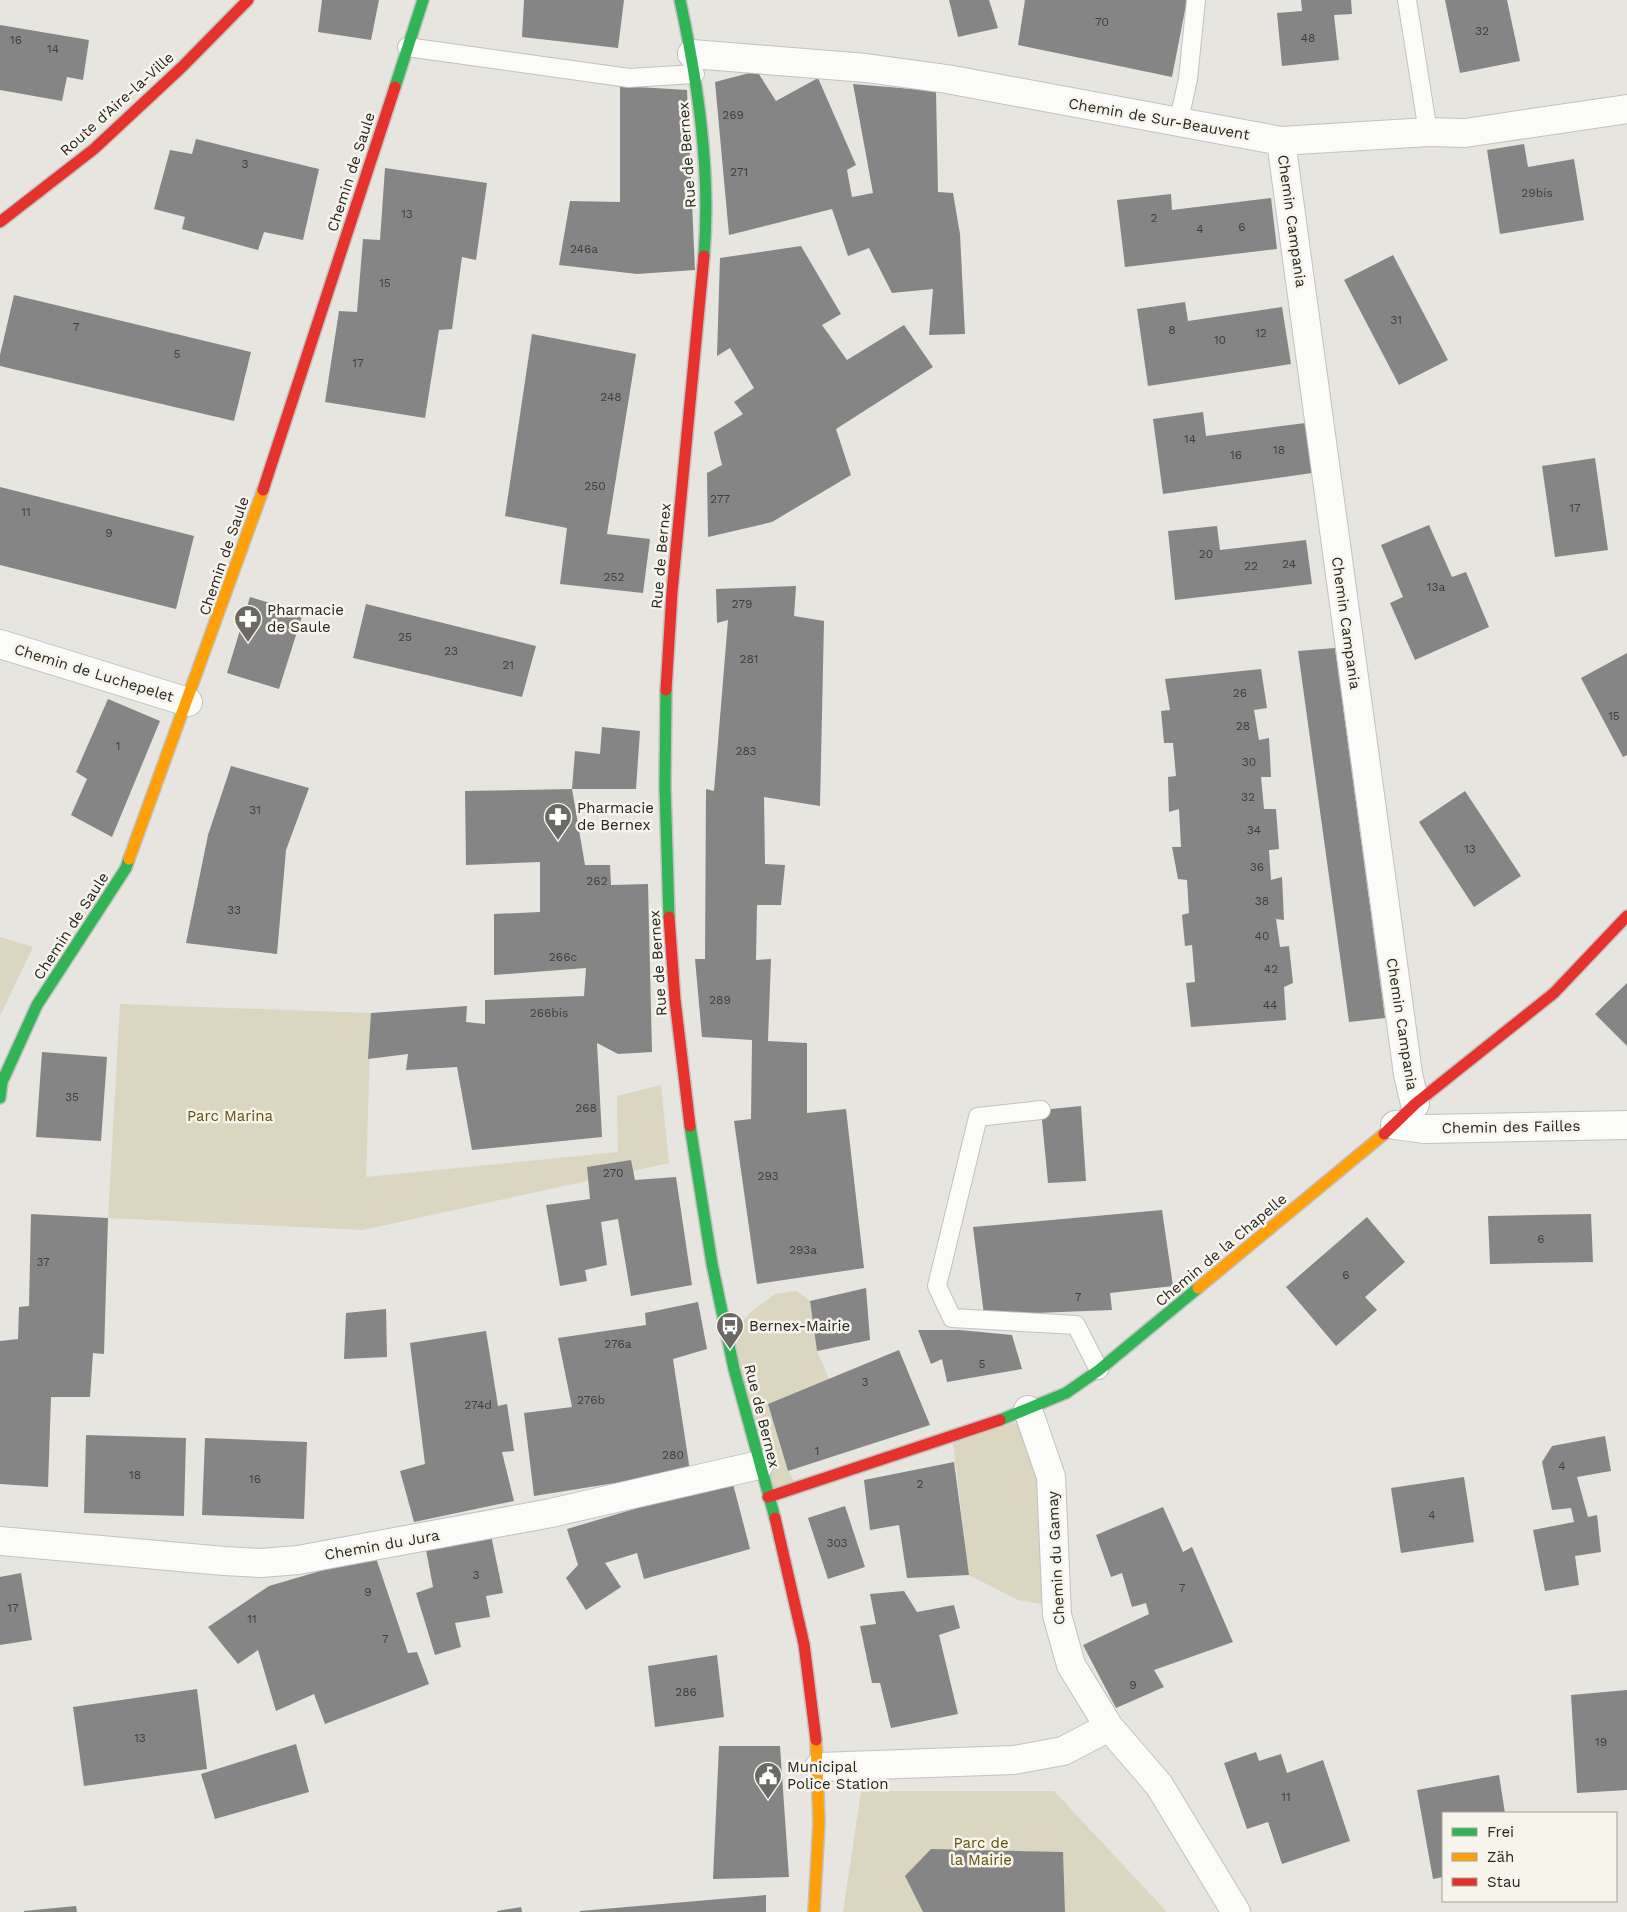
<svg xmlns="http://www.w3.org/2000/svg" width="1627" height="1912" font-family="'Work Sans',sans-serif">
	<rect width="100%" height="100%" fill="#e6e5e0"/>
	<path fill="#dbd6c0" d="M 0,937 L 33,947 L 0,1016 Z
		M 120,1004 L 371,1013 L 366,1177 L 618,1152 L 617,1096 L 661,1085 L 669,1163 L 363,1230 L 108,1218 Z
		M 797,1291 L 810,1301 L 817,1351 L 829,1379 L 768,1404 L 788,1471 L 796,1484 L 771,1491 L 731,1333 L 751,1312 L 775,1294 Z
		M 1017,1422 L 1043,1463 L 1048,1605 L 1018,1600 L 969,1575 L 953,1443 Z
		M 861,1791 L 1054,1791 L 1167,1912 L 843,1912 Z"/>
	<path fill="#858585" d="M 322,0 L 379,0 L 371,40 L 318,32 Z
		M 524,0 L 624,0 L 618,48 L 522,37 Z
		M 949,0 L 989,0 L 998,28 L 958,37 Z
		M 1025,0 L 1187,0 L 1172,77 L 1018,45 Z
		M 1301,0 L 1351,0 L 1352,14 L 1334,15 L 1339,60 L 1282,66 L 1277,13 L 1302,11 Z
		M 1445,0 L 1507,0 L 1520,61 L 1460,73 Z
		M 0,25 L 89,40 L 83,80 L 67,77 L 62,101 L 0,90 Z
		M 757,71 L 776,101 L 818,78 L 856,165 L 847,170 L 852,197 L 873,193 L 853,84 L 936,91 L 938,192 L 953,193 L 960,234 L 965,334 L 929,335 L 933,289 L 892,293 L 869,248 L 848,256 L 832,209 L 729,235 L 715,82 Z
		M 620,86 L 687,90 L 695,270 L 637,274 L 559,265 L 570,201 L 620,202 Z
		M 196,139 L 319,169 L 303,240 L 264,232 L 258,250 L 182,229 L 185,217 L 154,209 L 170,150 L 192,154 Z
		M 1524,144 L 1528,167 L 1574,159 L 1584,220 L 1500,234 L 1487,150 Z
		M 385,168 L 487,183 L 476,260 L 462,257 L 452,329 L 439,330 L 425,418 L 325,402 L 339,311 L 357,312 L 363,239 L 380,240 Z
		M 1171,194 L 1172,210 L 1271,198 L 1277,249 L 1125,267 L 1117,200 Z
		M 801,246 L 841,314 L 822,325 L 847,360 L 904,325 L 933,367 L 836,429 L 851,475 L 772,522 L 708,537 L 707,473 L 722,465 L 714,432 L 743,414 L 734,402 L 754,388 L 730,348 L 717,356 L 720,258 Z
		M 1393,255 L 1448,360 L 1399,385 L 1344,280 Z
		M 14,295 L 251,352 L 234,421 L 0,366 L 0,355 Z
		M 1185,302 L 1188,321 L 1282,307 L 1291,364 L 1148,386 L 1137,309 Z
		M 532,334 L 636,354 L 607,534 L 650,539 L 643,593 L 560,584 L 567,528 L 505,516 Z
		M 1203,412 L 1206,436 L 1305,423 L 1312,473 L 1163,494 L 1153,419 Z
		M 1595,458 L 1608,550 L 1555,557 L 1542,466 Z
		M 0,487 L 194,536 L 176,609 L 0,565 Z
		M 1429,525 L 1452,577 L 1466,572 L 1489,627 L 1415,660 L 1390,603 L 1403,597 L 1381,545 Z
		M 1217,526 L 1220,550 L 1306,540 L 1312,584 L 1175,600 L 1168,531 Z
		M 796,586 L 794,616 L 824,621 L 820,806 L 764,797 L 765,864 L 785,865 L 781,905 L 757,905 L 756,960 L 771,959 L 768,1041 L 807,1043 L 807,1113 L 846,1109 L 864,1268 L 757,1284 L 734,1121 L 751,1119 L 752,1040 L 702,1037 L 695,959 L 705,959 L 706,789 L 714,791 L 728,620 L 717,623 L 716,589 Z
		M 250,597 L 303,613 L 279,689 L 227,673 Z
		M 366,604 L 536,646 L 522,697 L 353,658 Z
		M 1335,648 L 1385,1018 L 1349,1022 L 1298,651 Z
		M 1627,653 L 1627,755 L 1623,757 L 1581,678 Z
		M 1261,669 L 1267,708 L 1254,710 L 1259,740 L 1269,738 L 1271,777 L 1261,777 L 1264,809 L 1276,809 L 1279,849 L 1269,850 L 1271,880 L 1282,877 L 1284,920 L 1276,919 L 1280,947 L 1289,946 L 1293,983 L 1284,987 L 1286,1020 L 1191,1027 L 1186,983 L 1195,982 L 1192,945 L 1185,946 L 1182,915 L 1189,913 L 1187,880 L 1178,879 L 1172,847 L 1181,847 L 1179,809 L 1169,812 L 1168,777 L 1176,776 L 1173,743 L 1164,743 L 1161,711 L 1170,710 L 1165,679 Z
		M 108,699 L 160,721 L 112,837 L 71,815 L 87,779 L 76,772 Z
		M 602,727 L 640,731 L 636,789 L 572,789 L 575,751 L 600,754 Z
		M 231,766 L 309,788 L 286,850 L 277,954 L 186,943 L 208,835 Z
		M 572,789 L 585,865 L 610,865 L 611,885 L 648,884 L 652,1052 L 618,1054 L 597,1043 L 602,1137 L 472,1150 L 457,1067 L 406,1070 L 408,1054 L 368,1059 L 371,1013 L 467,1006 L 466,1022 L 485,1024 L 485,1000 L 584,996 L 586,968 L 494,975 L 494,914 L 540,912 L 540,862 L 466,865 L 465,791 Z
		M 1465,791 L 1521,876 L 1474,907 L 1419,822 Z
		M 1627,983 L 1627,1046 L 1595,1014 Z
		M 42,1052 L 107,1057 L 101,1141 L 36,1137 Z
		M 1081,1106 L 1086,1181 L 1048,1183 L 1041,1110 Z
		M 631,1160 L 635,1180 L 676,1177 L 692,1285 L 631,1296 L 618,1219 L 601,1222 L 607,1265 L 585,1270 L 587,1281 L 560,1286 L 546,1205 L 590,1199 L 587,1167 Z
		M 1162,1210 L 1173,1286 L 1110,1293 L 1112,1310 L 984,1315 L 973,1227 Z
		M 31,1214 L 108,1218 L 104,1354 L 93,1353 L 90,1397 L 51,1397 L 48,1487 L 0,1484 L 0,1341 L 18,1339 L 19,1307 L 29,1306 Z
		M 1591,1214 L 1593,1262 L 1490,1264 L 1488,1216 Z
		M 1367,1217 L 1405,1262 L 1365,1297 L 1377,1310 L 1336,1346 L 1286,1287 Z
		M 866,1288 L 870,1340 L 817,1351 L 810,1301 Z
		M 698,1302 L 707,1349 L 673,1359 L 690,1471 L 534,1496 L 524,1413 L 572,1407 L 558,1338 L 646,1325 L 645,1313 Z
		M 386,1309 L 387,1357 L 344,1359 L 346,1313 Z
		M 918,1330 L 960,1330 L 1012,1335 L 1022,1369 L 947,1382 L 942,1359 L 931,1364 Z
		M 486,1331 L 498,1406 L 507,1404 L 514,1451 L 502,1452 L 514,1501 L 414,1522 L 400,1471 L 425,1464 L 410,1343 Z
		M 899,1350 L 930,1425 L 788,1471 L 768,1404 Z
		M 86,1435 L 186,1438 L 184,1516 L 84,1513 Z
		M 1605,1436 L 1611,1471 L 1577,1477 L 1588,1517 L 1597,1515 L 1601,1552 L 1575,1556 L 1579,1585 L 1545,1591 L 1533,1530 L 1574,1522 L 1571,1508 L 1552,1510 L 1542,1462 L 1552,1446 Z
		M 205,1438 L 307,1442 L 304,1519 L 202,1515 Z
		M 954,1462 L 969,1575 L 907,1578 L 899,1525 L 870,1530 L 864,1480 Z
		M 1464,1477 L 1474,1542 L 1401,1553 L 1391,1488 Z
		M 732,1480 L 750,1549 L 644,1579 L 637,1553 L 605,1563 L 621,1587 L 586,1610 L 566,1578 L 578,1565 L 567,1529 Z
		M 845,1506 L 865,1567 L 828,1579 L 808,1518 Z
		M 1163,1507 L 1183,1552 L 1192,1547 L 1233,1642 L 1154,1670 L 1164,1687 L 1116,1708 L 1083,1645 L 1149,1614 L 1146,1603 L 1132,1607 L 1122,1573 L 1111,1577 L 1096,1535 Z
		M 491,1535 L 503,1593 L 486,1596 L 490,1617 L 455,1623 L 461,1647 L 435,1655 L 416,1593 L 433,1587 L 426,1550 Z
		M 375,1555 L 408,1653 L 417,1652 L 429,1684 L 325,1724 L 314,1694 L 276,1711 L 258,1650 L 238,1664 L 208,1627 L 269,1586 Z
		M 21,1573 L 32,1640 L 0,1645 L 0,1577 Z
		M 904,1591 L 917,1612 L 954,1605 L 960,1628 L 939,1635 L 958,1714 L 891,1728 L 880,1683 L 872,1683 L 860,1626 L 876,1624 L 870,1594 Z
		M 717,1655 L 724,1717 L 655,1727 L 648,1666 Z
		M 197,1689 L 207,1769 L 84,1786 L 73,1707 Z
		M 1627,1690 L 1627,1790 L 1577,1793 L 1571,1695 Z
		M 296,1744 L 309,1792 L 215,1819 L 201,1774 Z
		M 719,1746 L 780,1746 L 789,1877 L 713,1879 Z
		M 1256,1752 L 1259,1761 L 1281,1754 L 1287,1773 L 1323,1760 L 1350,1841 L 1282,1864 L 1268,1822 L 1247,1829 L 1224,1763 Z
		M 1499,1775 L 1505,1813 L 1443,1813 L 1443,1877 L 1433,1879 L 1417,1790 Z
		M 931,1849 L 1063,1852 L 1065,1912 L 923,1912 L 905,1876 Z
		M 766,1895 L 766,1912 L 580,1912 L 580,1911 Z
		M 76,1906 L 77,1912 L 24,1912 L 24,1911 Z
		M 521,1907 L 522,1912 L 497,1912 L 497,1911 Z"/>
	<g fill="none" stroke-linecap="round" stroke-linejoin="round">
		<defs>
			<path id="lane" d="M 1407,0 L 1428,132
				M 407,47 L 629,78 L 695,74
				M 1178,124 L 1188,79 L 1196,0
				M 1041,1110 L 978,1117 L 937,1286 L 952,1318 L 1076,1325 L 1099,1370"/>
			<path id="street" d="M 692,54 L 866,68 L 947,79 L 1281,141 L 1428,132 L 1465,133 L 1627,109
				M 1281,141 L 1408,1074 L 1415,1104
				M 0,644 L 188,702
				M 1395,1125 L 1425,1129 L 1627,1125
				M 1028,1410 L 1051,1477 L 1057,1615 L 1071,1665 L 1109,1727 L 1159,1785 L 1236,1912
				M 0,1541 L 224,1561 L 261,1563 L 298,1560 L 551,1513 L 759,1465
				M 819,1767 L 1014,1760 L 1063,1751 L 1109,1727"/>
			<path id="fast" d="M 680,0 C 698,84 711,170 704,256
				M 395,87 L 423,0
				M 666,690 L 665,787 L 669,917
				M 0,1098 L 2,1082 L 37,1005 L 126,868 L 129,859
				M 690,1126 L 712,1264 L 734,1369 L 775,1518
				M 1000,1420 L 1066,1393 L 1099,1370 L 1198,1288"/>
			<path id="slow" d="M 129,859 L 263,490
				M 1198,1288 L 1384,1134
				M 814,1912 L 819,1822 L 816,1740"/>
			<path id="jam" d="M 0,222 L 94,149 L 182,67 L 248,0
				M 263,490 L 395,87
				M 666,690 L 672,592 L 704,256
				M 669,917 L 675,1000 L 690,1126
				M 1384,1134 L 1415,1104 L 1554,993 L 1627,916
				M 768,1497 L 1000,1420
				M 775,1518 L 804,1644 L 816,1740"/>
		</defs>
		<use href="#lane" stroke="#c2c1be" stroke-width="20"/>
		<use href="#street" stroke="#c2c1be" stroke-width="30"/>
		<use href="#fast" stroke="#c2c1be" stroke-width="14"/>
		<use href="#slow" stroke="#c2c1be" stroke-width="14"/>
		<use href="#jam" stroke="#c2c1be" stroke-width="14"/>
		<use href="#lane" stroke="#fbfbfa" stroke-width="18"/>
		<use href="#street" stroke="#fbfbfa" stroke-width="28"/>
		<use href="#fast" stroke="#30b455" stroke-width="11"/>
		<use href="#slow" stroke="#ff9f0a" stroke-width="11"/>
		<use href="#jam" stroke="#e5322d" stroke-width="11"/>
	</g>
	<defs>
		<symbol id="pharmacy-pin" viewBox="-11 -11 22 30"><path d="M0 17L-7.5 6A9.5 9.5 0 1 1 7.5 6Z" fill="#6a6965" stroke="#f6f4eb"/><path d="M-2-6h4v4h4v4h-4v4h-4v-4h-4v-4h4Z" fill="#fff"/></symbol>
		<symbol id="bus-pin" viewBox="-11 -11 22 30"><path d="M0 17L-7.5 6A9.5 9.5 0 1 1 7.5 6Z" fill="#6a6965" stroke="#f6f4eb"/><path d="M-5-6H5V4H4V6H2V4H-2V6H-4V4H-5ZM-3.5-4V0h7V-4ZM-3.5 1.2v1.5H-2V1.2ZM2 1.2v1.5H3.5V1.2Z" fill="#fff"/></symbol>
		<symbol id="civic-pin" viewBox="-11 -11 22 30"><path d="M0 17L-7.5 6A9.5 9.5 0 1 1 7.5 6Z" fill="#6a6965" stroke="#f6f4eb"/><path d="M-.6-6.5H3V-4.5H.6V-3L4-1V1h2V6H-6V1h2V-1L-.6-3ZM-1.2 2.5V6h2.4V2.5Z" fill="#fff"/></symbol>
	</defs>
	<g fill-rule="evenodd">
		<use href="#pharmacy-pin" x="232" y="603" width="32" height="43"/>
		<use href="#pharmacy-pin" x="542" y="801" width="32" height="43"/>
		<use href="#bus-pin" x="714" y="1310" width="32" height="43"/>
		<use href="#civic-pin" x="752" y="1760" width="32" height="43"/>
	</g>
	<g text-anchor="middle" stroke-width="5" stroke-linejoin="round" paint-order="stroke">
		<g font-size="12" fill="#3e3e3c">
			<text x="1102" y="26">70</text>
			<text x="1482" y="35">32</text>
			<text x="1308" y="42">48</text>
			<text x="16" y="44">16</text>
			<text x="53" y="53">14</text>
			<text x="733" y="119">269</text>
			<text x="245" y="168">3</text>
			<text x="739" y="176">271</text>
			<text x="1537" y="197">29bis</text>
			<text x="407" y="218">13</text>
			<text x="1154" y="222">2</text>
			<text x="1242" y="231">6</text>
			<text x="1200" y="233">4</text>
			<text x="584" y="253">246a</text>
			<text x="385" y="287">15</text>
			<text x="1396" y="324">31</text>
			<text x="76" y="331">7</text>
			<text x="1172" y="334">8</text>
			<text x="1261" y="337">12</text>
			<text x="1220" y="344">10</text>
			<text x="177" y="358">5</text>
			<text x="358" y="367">17</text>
			<text x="611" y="401">248</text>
			<text x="1190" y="443">14</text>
			<text x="1279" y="454">18</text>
			<text x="1236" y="459">16</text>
			<text x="595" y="490">250</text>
			<text x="720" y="503">277</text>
			<text x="1575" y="512">17</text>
			<text x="26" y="516">11</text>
			<text x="109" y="537">9</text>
			<text x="1206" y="558">20</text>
			<text x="1289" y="568">24</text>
			<text x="1251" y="570">22</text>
			<text x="614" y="581">252</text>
			<text x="1436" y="591">13a</text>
			<text x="742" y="608">279</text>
			<text x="405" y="641">25</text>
			<text x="451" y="655">23</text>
			<text x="749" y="663">281</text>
			<text x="508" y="669">21</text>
			<text x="1240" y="697">26</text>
			<text x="1614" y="720">15</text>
			<text x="1243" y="730">28</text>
			<text x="118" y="750">1</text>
			<text x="746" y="755">283</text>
			<text x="1249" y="766">30</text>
			<text x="1248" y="801">32</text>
			<text x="255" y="814">31</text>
			<text x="1254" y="834">34</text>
			<text x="1470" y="853">13</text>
			<text x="1257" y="871">36</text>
			<text x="597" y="885">262</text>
			<text x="1262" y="905">38</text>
			<text x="234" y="914">33</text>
			<text x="1262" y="940">40</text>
			<text x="563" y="961">266c</text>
			<text x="1271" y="973">42</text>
			<text x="720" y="1004">289</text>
			<text x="1270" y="1009">44</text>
			<text x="549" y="1017">266bis</text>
			<text x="72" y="1101">35</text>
			<text x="586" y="1112">268</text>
			<text x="613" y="1177">270</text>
			<text x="768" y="1180">293</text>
			<text x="1541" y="1243">6</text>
			<text x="803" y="1254">293a</text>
			<text x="43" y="1266">37</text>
			<text x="1346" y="1279">6</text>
			<text x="1078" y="1301">7</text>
			<text x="618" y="1348">276a</text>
			<text x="982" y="1368">5</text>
			<text x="865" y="1386">3</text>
			<text x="591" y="1404">276b</text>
			<text x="478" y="1409">274d</text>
			<text x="817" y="1455">1</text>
			<text x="673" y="1459">280</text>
			<text x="1562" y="1470">4</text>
			<text x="135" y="1479">18</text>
			<text x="255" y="1483">16</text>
			<text x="920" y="1488">2</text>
			<text x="1432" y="1519">4</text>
			<text x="837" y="1547">303</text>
			<text x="476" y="1579">3</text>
			<text x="1182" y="1592">7</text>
			<text x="368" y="1596">9</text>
			<text x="13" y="1612">17</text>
			<text x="252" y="1623">11</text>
			<text x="385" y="1643">7</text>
			<text x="1133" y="1689">9</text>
			<text x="686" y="1696">286</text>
			<text x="140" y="1742">13</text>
			<text x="1601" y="1746">19</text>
			<text x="1286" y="1801">11</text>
		</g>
		<g font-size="15" fill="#272623" stroke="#f6f4eb">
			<text transform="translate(117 104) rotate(-42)" y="5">Route d'Aire-la-Ville</text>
			<text transform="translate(1159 119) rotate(10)" y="5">Chemin de Sur-Beauvent</text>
			<text transform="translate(687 155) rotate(-94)" y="5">Rue de Bernex</text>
			<text transform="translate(351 172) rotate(-72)" y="5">Chemin de Saule</text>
			<text transform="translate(1292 221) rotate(82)" y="5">Chemin Campania</text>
			<text transform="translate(224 556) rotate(-71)" y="5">Chemin de Saule</text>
			<text transform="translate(661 556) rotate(-85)" y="5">Rue de Bernex</text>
			<text transform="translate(1346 623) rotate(82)" y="5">Chemin Campania</text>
			<text transform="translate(94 673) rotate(17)" y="5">Chemin de Luchepelet</text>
			<text transform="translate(71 926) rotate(-57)" y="5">Chemin de Saule</text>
			<text transform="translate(658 963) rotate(-94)" y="5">Rue de Bernex</text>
			<text transform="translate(1402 1024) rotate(81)" y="5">Chemin Campania</text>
			<text transform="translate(1511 1127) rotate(-1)" y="5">Chemin des Failles</text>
			<text transform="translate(1221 1250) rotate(-40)" y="5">Chemin de la Chapelle</text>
			<text transform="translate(762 1416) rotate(76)" y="5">Rue de Bernex</text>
			<text transform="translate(382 1545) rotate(-10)" y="5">Chemin du Jura</text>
			<text transform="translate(1056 1558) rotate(-93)" y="5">Chemin du Gamay</text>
		</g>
		<g font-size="15" fill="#272623" stroke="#f6f4eb" text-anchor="start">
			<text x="267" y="615">Pharmacie<tspan x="267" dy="17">de Saule</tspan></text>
			<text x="577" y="813">Pharmacie<tspan x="577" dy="17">de Bernex</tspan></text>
			<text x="749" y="1331">Bernex-Mairie</text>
			<text x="787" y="1772">Municipal<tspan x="787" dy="17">Police Station</tspan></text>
		</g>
		<g font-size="15" fill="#61510a" stroke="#f6f4eb">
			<text x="230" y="1121">Parc Marina</text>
			<text x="981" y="1848">Parc de<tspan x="981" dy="17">la Mairie</tspan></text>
		</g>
	</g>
	<rect x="1442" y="1812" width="175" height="90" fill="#f6f4eb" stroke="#a3a29b"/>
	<rect x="1452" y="1828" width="25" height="8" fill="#30b455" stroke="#a3a29b"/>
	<text x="1487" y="1837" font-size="15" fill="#272623">Frei</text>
	<rect x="1452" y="1853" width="25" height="8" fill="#ff9f0a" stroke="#a3a29b"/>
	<text x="1487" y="1862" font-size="15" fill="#272623">Zäh</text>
	<rect x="1452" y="1878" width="25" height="8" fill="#e5322d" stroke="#a3a29b"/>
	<text x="1487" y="1887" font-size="15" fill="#272623">Stau</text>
</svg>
